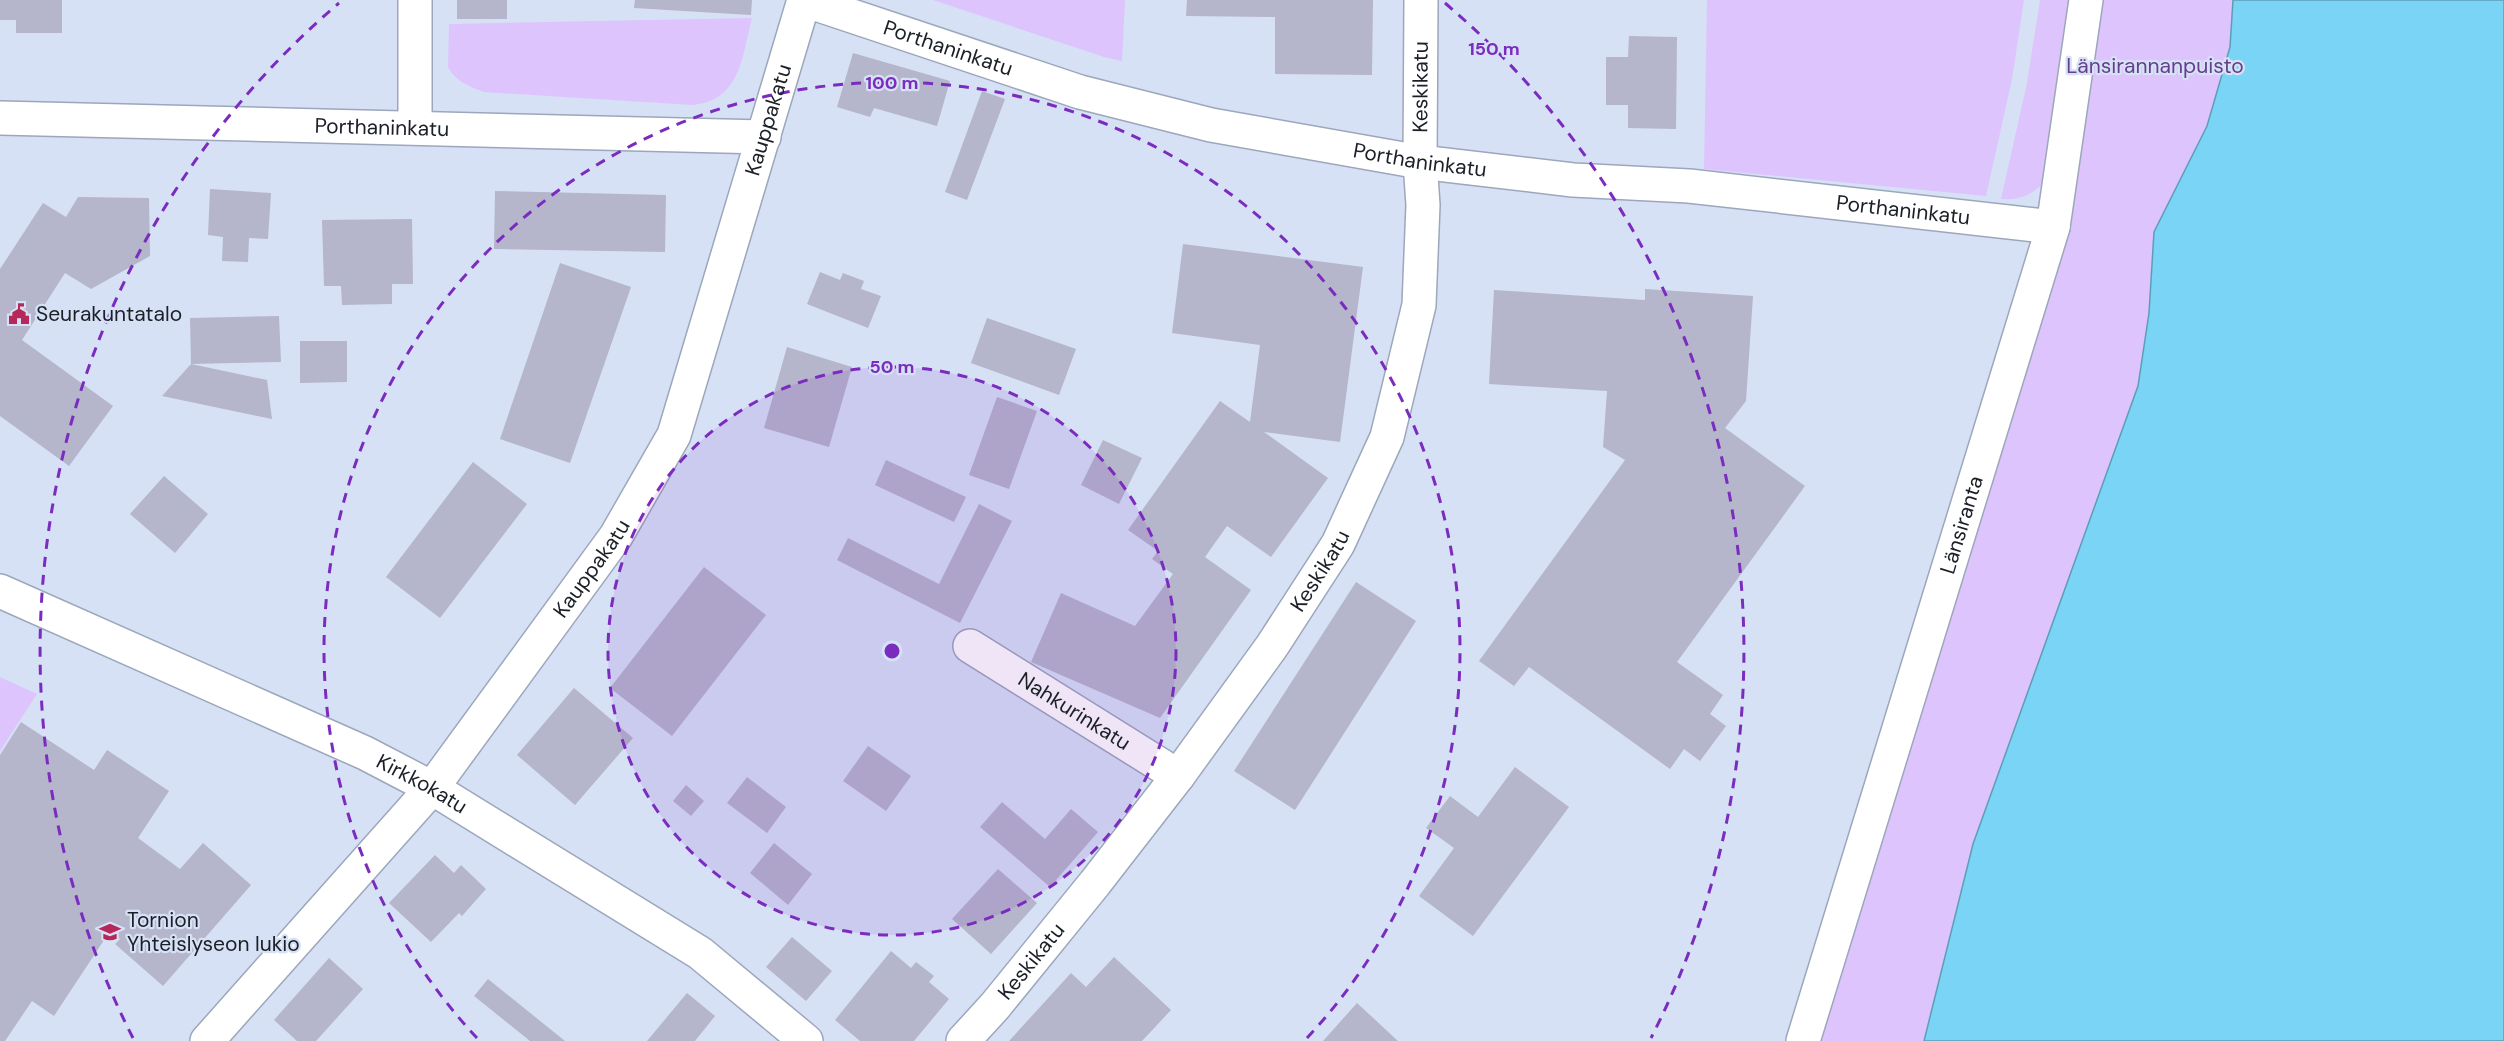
<svg xmlns="http://www.w3.org/2000/svg" width="2504" height="1041" font-family="'DM Sans',sans-serif">
	<rect width="100%" height="100%" fill="#d6e1f6"/>
	<path fill="#ddc4fd" d="M 933,0 L 1125,0 L 1122,61 L 1104,57 Z
		M 1707,0 L 2024,0 L 2012,79 L 1986,196 L 1704,169 Z
		M 2040,0 L 2074,0 L 2043,184 C 2029,196 2020,200 2001,199 L 2027,83 Z
		M 2098,0 L 2233,0 L 2230,47 L 2207,126 L 2154,232 L 2149,313 L 2138,386 L 1973,844 L 1924,1041 L 1815,1041 Z
		M 752,18 C 742,56 741,101 692,105 L 484,92 C 470,87 455,81 448,67 L 449,24 Z
		M 0,677 L 37,694 L 0,751 Z"/>
	<path fill="#79d4f5" stroke="#5d9eb7" stroke-width="1.5" d="M 2233,0 L 2504,0 L 2504,1041 L 1924,1041 L 1973,844 L 2138,386 L 2149,313 L 2154,232 L 2207,126 L 2230,47 Z"/>
	<path fill="#b5b5cc" d="M 0,0 L 62,0 L 62,33 L 16,33 L 16,20 L 0,20 Z
		M 457,0 L 507,0 L 507,19 L 457,19 Z
		M 635,0 L 752,0 L 751,15 L 634,8 Z
		M 1187,0 L 1373,0 L 1372,75 L 1275,74 L 1275,17 L 1186,16 Z
		M 1629,36 L 1677,37 L 1676,129 L 1628,128 L 1628,105 L 1606,105 L 1606,57 L 1628,57 Z
		M 853,53 L 950,81 L 937,126 L 874,108 L 870,117 L 837,107 Z
		M 982,91 L 1005,99 L 967,200 L 945,192 Z
		M 210,189 L 271,193 L 268,239 L 249,238 L 248,262 L 222,261 L 223,237 L 208,235 Z
		M 495,191 L 666,195 L 665,252 L 494,249 Z
		M 78,197 L 149,198 L 150,256 L 91,289 L 65,273 L 22,340 L 113,406 L 69,466 L 0,416 L 0,269 L 43,203 L 66,217 Z
		M 412,219 L 413,284 L 392,284 L 392,304 L 342,305 L 341,286 L 324,286 L 322,220 Z
		M 1183,244 L 1363,267 L 1340,442 L 1264,432 L 1328,478 L 1271,557 L 1227,526 L 1205,557 L 1251,590 L 1160,718 L 1031,662 L 1061,593 L 1135,626 L 1173,574 L 1152,559 L 1158,551 L 1128,530 L 1220,401 L 1250,422 L 1260,345 L 1172,333 Z
		M 560,263 L 631,287 L 570,463 L 500,439 Z
		M 820,272 L 840,280 L 843,273 L 864,281 L 861,289 L 881,296 L 868,328 L 807,304 Z
		M 1645,289 L 1753,296 L 1746,401 L 1725,428 L 1805,486 L 1677,662 L 1723,695 L 1710,714 L 1726,726 L 1700,761 L 1684,749 L 1670,769 L 1529,667 L 1514,686 L 1479,661 L 1625,460 L 1603,447 L 1607,391 L 1489,384 L 1494,290 L 1645,300 Z
		M 279,316 L 281,362 L 191,364 L 190,318 Z
		M 987,318 L 1076,349 L 1059,395 L 971,363 Z
		M 300,341 L 347,341 L 347,382 L 300,383 Z
		M 787,347 L 852,367 L 829,447 L 764,428 Z
		M 191,364 L 267,380 L 272,419 L 162,396 Z
		M 997,397 L 1037,411 L 1009,489 L 969,475 Z
		M 1103,440 L 1142,458 L 1119,504 L 1081,485 Z
		M 886,460 L 966,497 L 954,522 L 875,485 Z
		M 473,462 L 527,504 L 440,618 L 386,577 Z
		M 164,476 L 208,514 L 175,553 L 130,514 Z
		M 979,504 L 1012,521 L 960,623 L 837,560 L 848,538 L 939,584 Z
		M 704,567 L 766,615 L 672,736 L 610,688 Z
		M 1356,582 L 1416,621 L 1295,810 L 1234,771 Z
		M 574,688 L 633,738 L 575,805 L 517,755 Z
		M 21,722 L 94,770 L 107,750 L 169,791 L 138,838 L 180,869 L 203,843 L 251,885 L 163,986 L 115,944 L 120,939 L 110,931 L 54,1016 L 32,1001 L 5,1041 L 0,1041 L 0,755 Z
		M 868,746 L 911,776 L 886,811 L 843,781 Z
		M 1515,767 L 1569,807 L 1473,936 L 1419,896 L 1454,848 L 1426,828 L 1450,796 L 1478,817 Z
		M 747,777 L 786,807 L 767,833 L 727,803 Z
		M 686,785 L 704,801 L 691,816 L 673,801 Z
		M 1002,802 L 1045,839 L 1071,809 L 1098,832 L 1050,887 L 980,827 Z
		M 774,843 L 812,874 L 788,905 L 750,873 Z
		M 435,855 L 454,873 L 461,865 L 486,889 L 462,916 L 459,913 L 431,942 L 389,903 Z
		M 998,869 L 1037,903 L 991,954 L 952,919 Z
		M 792,937 L 832,971 L 806,1001 L 766,967 Z
		M 891,951 L 911,968 L 916,962 L 934,976 L 929,982 L 949,999 L 914,1041 L 860,1041 L 835,1020 Z
		M 1114,957 L 1171,1010 L 1142,1041 L 1009,1041 L 1071,973 L 1086,987 Z
		M 329,958 L 363,989 L 316,1041 L 297,1041 L 274,1020 Z
		M 488,979 L 565,1041 L 530,1041 L 474,996 Z
		M 687,993 L 715,1016 L 695,1041 L 647,1041 Z
		M 1357,1003 L 1398,1041 L 1323,1041 Z"/>
	<g fill="none" stroke-linecap="round" stroke-linejoin="round">
		<defs>
			<g id="minor">
				<path d="M 415,0 L 415,127"/>
				<path id="s1" d="M 804,0 L 1080,92 L 1211,125 L 1420,162 L 1573,180 L 1689,186 L 2053,227"/>
				<path id="s2" d="M 0,118 L 764,137"/>
				<path id="s3" d="M 0,591 L 365,753 L 432,788 L 700,953 L 806,1041"/>
				<path id="s4" d="M 970,646 L 1178,776"/>
				<path id="s5" d="M 207,1041 L 432,788 L 616,536 L 674,435 L 804,0"/>
				<path id="s6" d="M 963,1041 L 995,1006 L 1095,883 L 1178,776 L 1272,646 L 1338,544 L 1387,437 L 1419,305 L 1423,205 L 1420,162 L 1421,0"/>
				<path id="s7" d="M 1803,1041 L 2053,227 L 2086,0"/>
			</g>
		</defs>
		<use href="#minor" stroke="#9ca7bb" stroke-width="36"/>
		<use href="#minor" stroke="#fff" stroke-width="33"/>
	</g>
	<circle cx="892" cy="651" r="284" fill="#7b2cbf" fill-opacity=".12"/>
	<g fill="none" stroke="#7b2cbf" stroke-width="3" stroke-dasharray="10 8">
		<circle cx="892" cy="651" r="284"/>
		<path d="M477 1038A568 568 0 1 1 1307 1038"/>
		<path d="M133 1038A852 852 0 0 1 339 3M1445 3A852 852 0 0 1 1651 1038"/>
	</g>
	<defs>
		<symbol id="civic-bare" viewBox="-9 -9 18 18"><path d="M-.6-6.5H3V-4.5H.6V-3L4-1V1h2V6H-6V1h2V-1L-.6-3ZM-1.2 2.5V6h2.4V2.5Z" fill="#b6285a" stroke="#d6e1f6" stroke-width="2.5" paint-order="stroke"/></symbol>
		<symbol id="school-bare" viewBox="-9 -9 18 18"><path d="M0-5L7-2L0 1L-7-2ZM-4 1L0 2.5L4 1V4Q0 6-4 4Z" fill="#b6285a" stroke="#d6e1f6" stroke-width="2.5" paint-order="stroke"/></symbol>
	</defs>
	<g fill-rule="evenodd">
		<use href="#civic-bare" x="4" y="299" width="30" height="30"/>
		<use href="#school-bare" x="95" y="917" width="30" height="30"/>
	</g>
	<g text-anchor="middle" stroke-width="4.5" stroke-linejoin="round" paint-order="stroke">
		<g font-size="21" fill="#1b1f26" stroke="#d6e1f6">
			<text dy="7" stroke="none"><textPath href="#s1" startOffset="152">Porthaninkatu</textPath></text>
			<text dy="7" stroke="none"><textPath href="#s6" startOffset="1095">Keskikatu</textPath></text>
			<text dy="7" stroke="none"><textPath href="#s5" startOffset="1096">Kauppakatu</textPath></text>
			<text dy="7" stroke="none"><textPath href="#s2" startOffset="382">Porthaninkatu</textPath></text>
			<text dy="7" stroke="none"><textPath href="#s1" startOffset="638">Porthaninkatu</textPath></text>
			<text dy="7" stroke="none"><textPath href="#s1" startOffset="1124">Porthaninkatu</textPath></text>
			<text dy="7" stroke="none"><textPath href="#s7" startOffset="540">Länsiranta</textPath></text>
			<text dy="7" stroke="none"><textPath href="#s5" startOffset="610">Kauppakatu</textPath></text>
			<text dy="7" stroke="none"><textPath href="#s6" startOffset="591">Keskikatu</textPath></text>
			<text dy="7" stroke="none"><textPath href="#s4" startOffset="123">Nahkurinkatu</textPath></text>
			<text dy="7" stroke="none"><textPath href="#s3" startOffset="464">Kirkkokatu</textPath></text>
			<text dy="7" stroke="none"><textPath href="#s6" startOffset="105">Keskikatu</textPath></text>
		</g>
		<g font-size="21" fill="#653e8d" stroke="#d6e1f6">
			<text x="2155" y="73">Länsirannanpuisto</text>
		</g>
		<g font-size="21" fill="#1b1f26" stroke="#d6e1f6" text-anchor="start">
			<text x="36" y="321">Seurakuntatalo</text>
			<text x="127" y="927">Tornion<tspan x="127" dy="24">Yhteislyseon lukio</tspan></text>
		</g>
	</g>
	<circle cx="892" cy="651" r="9" fill="#7b2cbf" stroke="#d6e1f6" stroke-width="3"/>
	<g font-size="18" text-anchor="middle" font-weight="bold" fill="#7b2cbf" stroke="#d6e1f6" stroke-width="4.5" stroke-linejoin="round" paint-order="stroke">
		<text x="1494" y="55">150 m</text>
		<text x="892" y="89">100 m</text>
		<text x="892" y="373">50 m</text>
	</g>
</svg>
